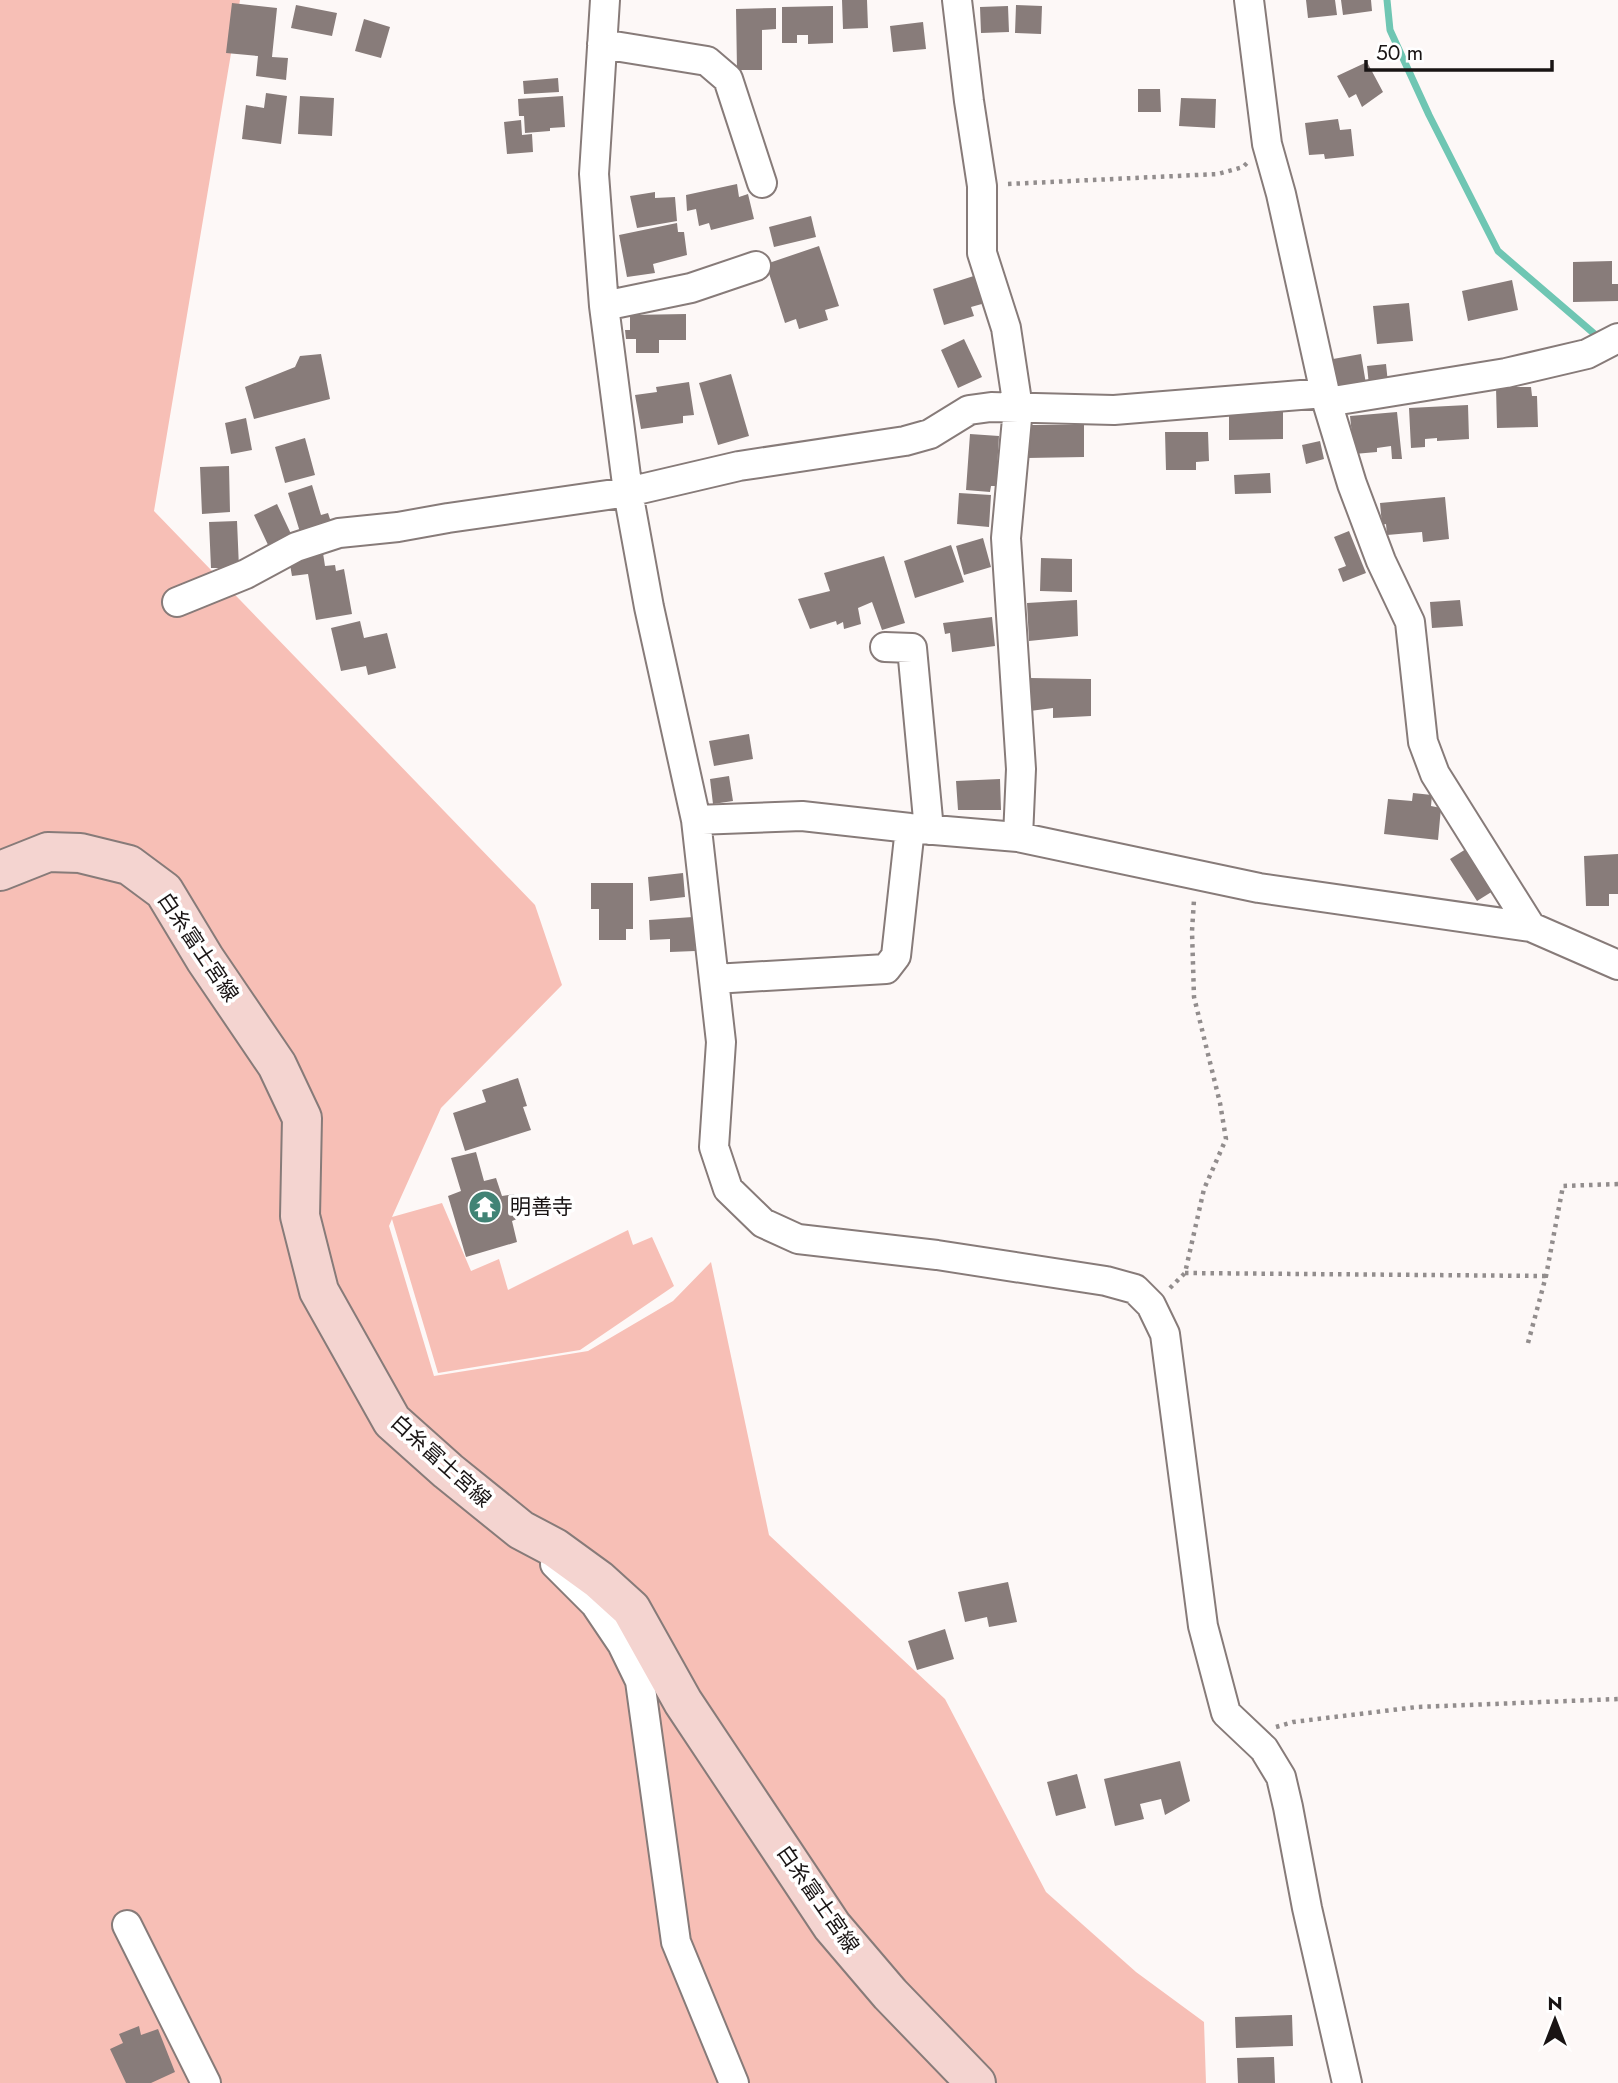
<svg xmlns="http://www.w3.org/2000/svg" width="1618" height="2083" font-family="Jost,'Noto Sans JP',sans-serif">
	<rect width="100%" height="100%" fill="#fdf8f7"/>
	<path fill="#f7bfb6" d="M 0,0 L 240,0 L 154,511 L 535,905 L 562,985 L 441,1108 L 392,1217 L 442,1203 L 471,1271 L 499,1259 L 508,1290 L 628,1230 L 633,1245 L 652,1237 L 674,1286 L 580,1350 L 438,1373 L 392,1219 L 389,1226 L 434,1376 L 588,1351 L 673,1301 L 711,1262 L 769,1535 L 945,1699 L 1046,1892 L 1136,1972 L 1204,2022 L 1206,2083 L 0,2083 Z"/>
	<g fill="none" stroke-linecap="round" stroke-linejoin="round">
		<path stroke="#6fc6b3" stroke-width="7" d="M 1387,0 L 1390,30 L 1429,115 L 1498,251 L 1598,337 L 1602,337"/>
	</g>
	<path fill="#887c7a" d="M 842,0 L 867,0 L 868,28 L 843,29 Z
		M 1306,0 L 1335,0 L 1337,15 L 1308,18 Z
		M 1341,0 L 1371,0 L 1372,11 L 1343,15 Z
		M 232,3 L 277,8 L 272,57 L 288,58 L 286,80 L 256,76 L 258,56 L 226,53 Z
		M 296,5 L 337,13 L 332,36 L 291,28 Z
		M 1016,5 L 1042,6 L 1041,34 L 1015,33 Z
		M 833,6 L 833,43 L 808,44 L 808,35 L 797,35 L 797,43 L 782,43 L 782,7 Z
		M 1008,6 L 1009,32 L 981,33 L 980,7 Z
		M 776,8 L 776,29 L 762,30 L 762,70 L 737,70 L 736,9 Z
		M 364,19 L 390,27 L 381,58 L 355,51 Z
		M 923,22 L 926,49 L 893,52 L 890,26 Z
		M 1367,62 L 1383,92 L 1362,107 L 1356,94 L 1349,98 L 1337,76 Z
		M 558,78 L 559,92 L 524,94 L 523,81 Z
		M 1138,89 L 1160,89 L 1161,112 L 1138,112 Z
		M 266,93 L 287,96 L 281,144 L 242,139 L 246,105 L 264,108 Z
		M 300,96 L 334,98 L 332,136 L 298,134 Z
		M 563,96 L 565,127 L 550,128 L 550,131 L 525,133 L 524,116 L 519,116 L 518,99 Z
		M 1181,98 L 1216,99 L 1215,128 L 1179,126 Z
		M 1338,119 L 1340,130 L 1351,129 L 1354,156 L 1325,159 L 1324,154 L 1309,155 L 1305,123 Z
		M 521,120 L 522,135 L 532,134 L 533,152 L 507,154 L 504,122 Z
		M 737,184 L 739,197 L 748,194 L 754,219 L 711,230 L 709,223 L 699,226 L 696,209 L 687,211 L 686,195 Z
		M 655,192 L 655,198 L 675,197 L 677,221 L 637,228 L 630,196 Z
		M 811,216 L 816,237 L 774,247 L 769,227 Z
		M 677,223 L 678,232 L 684,232 L 687,255 L 653,264 L 655,273 L 627,277 L 619,235 Z
		M 819,246 L 839,306 L 825,310 L 828,320 L 799,329 L 796,319 L 785,323 L 766,264 Z
		M 1612,261 L 1612,284 L 1618,284 L 1618,301 L 1573,302 L 1573,262 Z
		M 980,274 L 989,302 L 971,307 L 974,316 L 944,325 L 933,289 Z
		M 1512,280 L 1518,310 L 1468,321 L 1462,291 Z
		M 1409,303 L 1413,341 L 1377,344 L 1373,306 Z
		M 686,314 L 686,340 L 659,340 L 659,353 L 636,353 L 636,339 L 626,339 L 625,330 L 630,330 L 630,315 Z
		M 964,339 L 982,377 L 958,388 L 941,350 Z
		M 321,354 L 330,399 L 254,419 L 245,387 L 295,367 L 300,356 Z
		M 1361,354 L 1366,384 L 1339,389 L 1333,359 Z
		M 1386,364 L 1388,383 L 1369,385 L 1367,366 Z
		M 731,374 L 749,436 L 718,445 L 699,383 Z
		M 689,382 L 694,415 L 683,416 L 683,423 L 641,429 L 635,395 L 657,392 L 656,387 Z
		M 1496,387 L 1531,387 L 1532,396 L 1537,396 L 1538,427 L 1497,428 Z
		M 1468,405 L 1469,439 L 1437,441 L 1437,438 L 1425,439 L 1425,447 L 1411,448 L 1409,408 Z
		M 1229,410 L 1283,410 L 1283,439 L 1229,440 Z
		M 1397,412 L 1402,459 L 1392,459 L 1391,446 L 1377,448 L 1377,452 L 1354,454 L 1350,416 Z
		M 246,418 L 252,450 L 231,454 L 225,423 Z
		M 1027,425 L 1084,425 L 1084,457 L 1027,458 Z
		M 1165,432 L 1208,432 L 1209,461 L 1196,462 L 1196,470 L 1166,470 Z
		M 970,434 L 999,436 L 996,486 L 991,486 L 990,492 L 966,490 Z
		M 305,438 L 315,475 L 285,483 L 275,447 Z
		M 1320,441 L 1324,459 L 1306,464 L 1302,445 Z
		M 229,466 L 230,512 L 202,514 L 200,467 Z
		M 1270,473 L 1271,493 L 1235,494 L 1234,475 Z
		M 312,485 L 321,515 L 328,513 L 331,522 L 300,532 L 288,493 Z
		M 959,493 L 991,495 L 989,527 L 957,524 Z
		M 1445,497 L 1449,539 L 1423,542 L 1422,532 L 1387,535 L 1386,524 L 1382,525 L 1380,503 Z
		M 277,504 L 292,536 L 269,547 L 254,515 Z
		M 237,521 L 239,568 L 211,568 L 209,522 Z
		M 1349,531 L 1366,573 L 1343,582 L 1338,569 L 1346,566 L 1334,537 Z
		M 983,538 L 991,567 L 964,575 L 956,546 Z
		M 951,545 L 964,582 L 915,598 L 904,561 Z
		M 323,553 L 325,566 L 335,565 L 336,571 L 344,569 L 352,614 L 316,620 L 308,574 L 292,576 L 289,559 Z
		M 884,556 L 905,623 L 882,630 L 872,602 L 858,608 L 861,624 L 844,629 L 843,622 L 837,625 L 836,621 L 810,629 L 798,599 L 830,591 L 824,573 Z
		M 1041,558 L 1072,559 L 1072,592 L 1040,591 Z
		M 1077,600 L 1078,636 L 1029,641 L 1027,603 Z
		M 1460,600 L 1463,626 L 1432,628 L 1430,602 Z
		M 992,617 L 995,646 L 952,652 L 950,633 L 945,634 L 943,623 Z
		M 360,621 L 364,638 L 387,633 L 396,668 L 368,675 L 366,666 L 341,671 L 331,628 Z
		M 1030,678 L 1091,679 L 1091,716 L 1053,718 L 1053,708 L 1030,711 Z
		M 749,734 L 753,759 L 714,766 L 709,741 Z
		M 729,776 L 733,801 L 713,804 L 710,779 Z
		M 1000,779 L 1001,810 L 958,810 L 956,781 Z
		M 1413,793 L 1432,795 L 1431,806 L 1441,808 L 1438,840 L 1384,834 L 1388,799 L 1412,801 Z
		M 1466,849 L 1493,891 L 1477,901 L 1450,859 Z
		M 1618,854 L 1618,894 L 1609,894 L 1609,906 L 1586,906 L 1584,856 Z
		M 683,873 L 685,897 L 650,901 L 648,877 Z
		M 591,883 L 633,883 L 633,929 L 626,929 L 626,940 L 599,940 L 599,909 L 591,909 Z
		M 693,917 L 695,951 L 670,952 L 670,939 L 650,940 L 649,920 Z
		M 518,1078 L 527,1106 L 523,1107 L 531,1130 L 465,1151 L 453,1113 L 486,1102 L 482,1090 Z
		M 476,1152 L 484,1181 L 496,1178 L 502,1196 L 514,1194 L 522,1217 L 512,1221 L 517,1242 L 466,1257 L 448,1196 L 461,1191 L 451,1158 Z
		M 1008,1582 L 1017,1622 L 989,1627 L 987,1617 L 965,1622 L 958,1592 Z
		M 945,1629 L 954,1659 L 917,1670 L 908,1641 Z
		M 1180,1761 L 1190,1801 L 1165,1815 L 1161,1799 L 1140,1804 L 1144,1819 L 1115,1826 L 1104,1779 Z
		M 1077,1774 L 1086,1808 L 1056,1816 L 1047,1782 Z
		M 1292,2015 L 1293,2046 L 1236,2048 L 1235,2017 Z
		M 139,2026 L 141,2035 L 158,2029 L 175,2072 L 151,2083 L 126,2083 L 110,2049 L 123,2043 L 119,2034 Z
		M 1274,2057 L 1275,2083 L 1238,2083 L 1237,2058 Z"/>
	<g fill="none" stroke-linecap="round" stroke-linejoin="round">
		<defs>
			<path id="street" d="M 605,0 L 594,174 L 604,306 L 628,492 L 649,607 L 696,820 L 721,1042 L 714,1147 L 728,1189 L 763,1223 L 798,1239 L 937,1255 L 1106,1281 L 1135,1289 L 1151,1305 L 1165,1334 L 1203,1626 L 1226,1713 L 1264,1749 L 1281,1777 L 1288,1807 L 1307,1908 L 1347,2083
				M 957,0 L 969,101 L 982,186 L 982,253 L 1006,328 L 1018,408 L 1006,538 L 1021,769 L 1018,837
				M 1249,0 L 1267,144 L 1281,194 L 1327,402 L 1352,484 L 1381,561 L 1410,622 L 1423,742 L 1435,774 L 1531,927 L 1618,965
				M 602,44 L 707,61 L 728,79 L 762,183
				M 604,306 L 691,288 L 756,266
				M 1327,402 L 1506,373 L 1587,354 L 1618,338
				M 177,602 L 246,574 L 296,547 L 339,533 L 398,527 L 448,518 L 628,492 L 739,466 L 905,441 L 930,434 L 969,410 L 991,407 L 1114,410 L 1325,393
				M 885,647 L 912,648 L 929,830
				M 696,820 L 802,816 L 910,828 L 1018,837 L 1259,888 L 1531,927
				M 714,979 L 886,969 L 896,956 L 910,828
				M 555,1564 L 595,1604 L 622,1644 L 640,1681 L 676,1942 L 734,2083
				M 127,1925 L 206,2083"/>
			<path id="secondary" d="M 0,871 L 48,852 L 80,853 L 129,865 L 164,891 L 205,959 L 277,1065 L 302,1118 L 300,1216 L 319,1291 L 392,1421 L 448,1471 L 521,1530 L 555,1548 L 599,1580 L 631,1609 L 683,1702 L 832,1926 L 890,1994 L 976,2083"/>
		</defs>
		<use href="#street" stroke="#877b79" stroke-width="32"/>
		<use href="#secondary" stroke="#877b79" stroke-width="42"/>
		<path stroke="#928d8d" stroke-width="4.5" stroke-dasharray="3.5 5" stroke-linecap="butt" d="M 1008,184 L 1218,174 L 1243,167 L 1248,162
			M 1185,1273 L 1546,1276
			M 1170,1288 L 1185,1273 L 1204,1189 L 1226,1139 L 1220,1103 L 1194,997 L 1192,931 L 1194,900
			M 1528,1343 L 1546,1276 L 1563,1186 L 1618,1184
			M 1276,1727 L 1293,1722 L 1417,1707 L 1618,1699"/>
		<use href="#street" stroke="#fff" stroke-width="28"/>
		<use href="#secondary" stroke="#f4d4d0" stroke-width="38"/>
	</g>
	<defs>
		<symbol id="temple-disc" viewBox="-11 -11 22 22"><circle r="9.5" fill="#418375" stroke="#fff"/><path d="M0-6L5-2H3V0L6.5 2.5H4V6H1.5V3h-3V6H-4V2.5H-6.5L-3 0V-2H-5Z" fill="#fff"/></symbol>
	</defs>
	<g fill-rule="evenodd">
		<use href="#temple-disc" x="466" y="1188" width="38" height="38"/>
	</g>
	<g text-anchor="middle" stroke-width="7" stroke-linejoin="round" paint-order="stroke">
		<g font-size="21" fill="#191414" stroke="#fff">
			<text transform="translate(198 947) rotate(56)" y="7">白糸富士宮線</text>
			<text transform="translate(441 1461) rotate(42)" y="7">白糸富士宮線</text>
			<text transform="translate(818 1899) rotate(55)" y="7">白糸富士宮線</text>
		</g>
		<g font-size="21" fill="#191414" stroke="#fff" text-anchor="start">
			<text x="510" y="1214">明善寺</text>
		</g>
	</g>
	<g transform="translate(1555 2020)" stroke="#ffffff" stroke-width="5" paint-order="stroke">
	<path d="M0-5L12 26L0 18L-12 26Z" fill="#191414"/>
	<text y="-10" font-size="19" font-weight="bold" text-anchor="middle" fill="#191414">N</text>
	</g>
	<path d="M1366 60v10h186v-10" fill="none" stroke="#191414" stroke-width="3.5"/>
	<text x="1376" y="60" font-size="21" fill="#191414" stroke="#ffffff" stroke-width="5" paint-order="stroke">50 m</text>
</svg>
